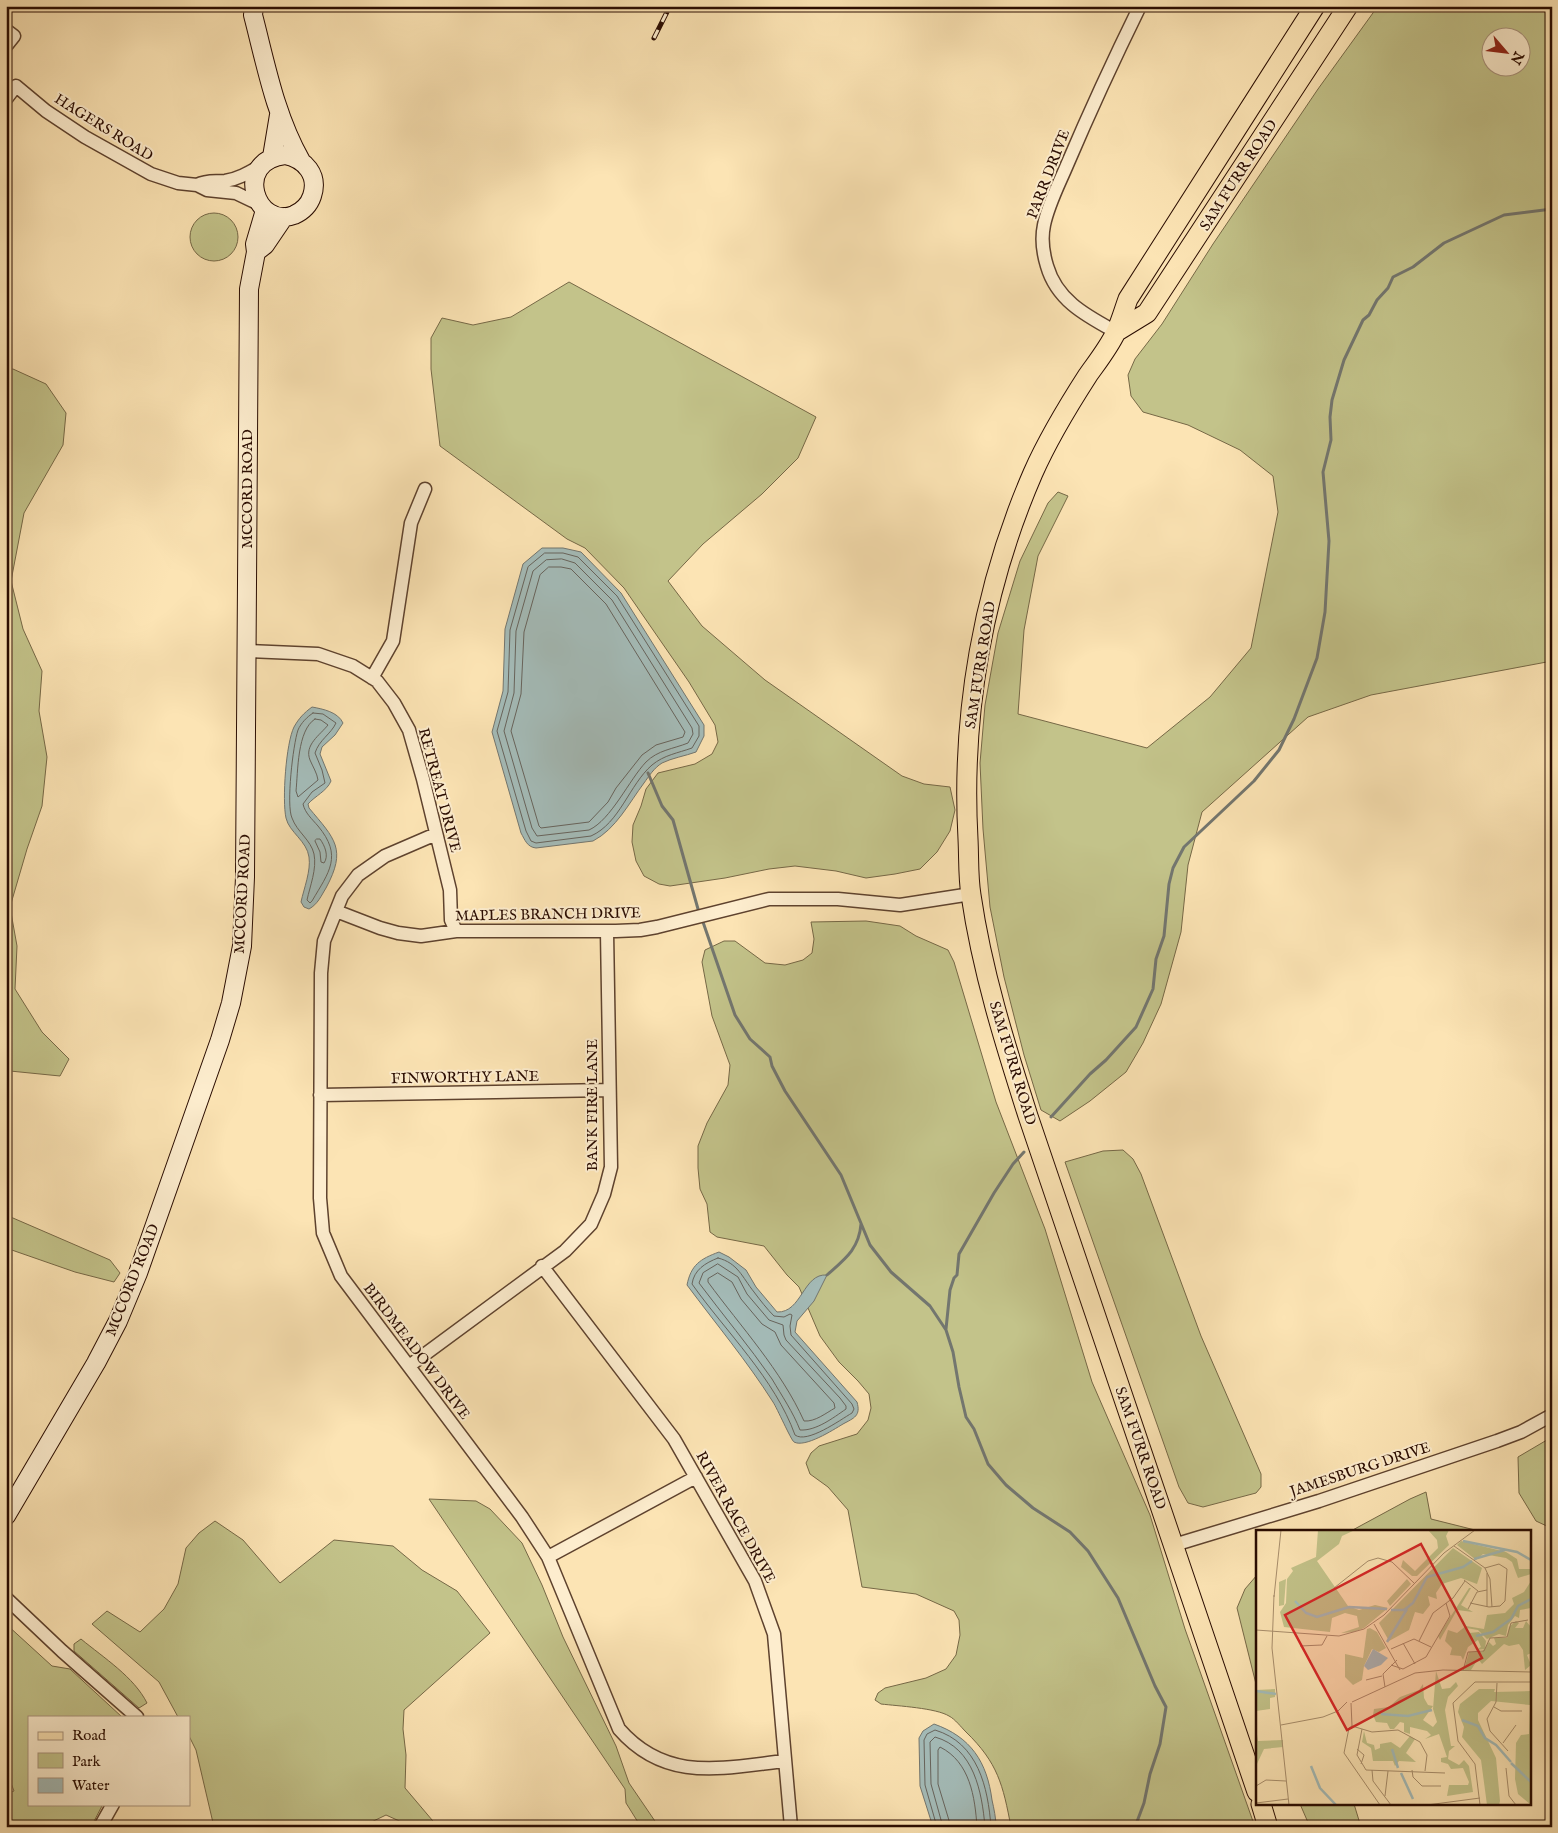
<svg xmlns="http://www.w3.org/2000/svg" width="1558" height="1833" font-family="'IM FELL English',serif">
	<rect width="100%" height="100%" fill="#fce4b4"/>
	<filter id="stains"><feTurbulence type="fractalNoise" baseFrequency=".004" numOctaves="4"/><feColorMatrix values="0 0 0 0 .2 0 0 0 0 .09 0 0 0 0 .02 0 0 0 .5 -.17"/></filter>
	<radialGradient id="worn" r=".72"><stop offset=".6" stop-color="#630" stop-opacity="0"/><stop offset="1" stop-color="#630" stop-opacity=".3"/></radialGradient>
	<path fill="#c3c38a" stroke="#766846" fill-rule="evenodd" d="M 1378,6 L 1552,6 L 1552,661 L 1371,695 L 1308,717 L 1202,812 L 1188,865 L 1181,932 L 1161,1004 L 1143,1043 L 1126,1072 L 1090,1101 L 1060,1121 L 1041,1110 L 1024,1055 L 1004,977 L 990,907 L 983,829 L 980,763 L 985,705 L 998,633 L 1020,561 L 1048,503 L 1058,492 L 1068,496 L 1038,556 L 1024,630 L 1018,714 L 1147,748 L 1210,697 L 1251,648 L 1278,512 L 1273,476 L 1240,450 L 1188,425 L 1143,412 L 1131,396 L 1128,375 L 1135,359 L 1162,324 L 1213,244 L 1318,89 ZM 1490,38 L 1520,38 L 1520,68 L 1490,68 Z
		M190 237a24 24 0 1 1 48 0a24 24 0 1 1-48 0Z
		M 569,282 L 816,417 L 798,458 L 762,494 L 703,544 L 668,581 L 702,626 L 765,680 L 902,776 L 924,784 L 950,787 L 955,810 L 950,831 L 937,852 L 920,869 L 895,874 L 866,878 L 836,871 L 795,866 L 769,869 L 725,878 L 670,886 L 659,884 L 644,876 L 636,861 L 632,842 L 633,825 L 641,806 L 646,789 L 658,773 L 695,764 L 712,754 L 718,742 L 715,725 L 689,682 L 624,588 L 585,548 L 567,539 L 440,446 L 431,369 L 431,338 L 442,318 L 473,325 L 511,317 Z
		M 6,369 L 13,369 L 46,384 L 66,413 L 63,445 L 24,513 L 11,581 L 23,629 L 42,671 L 39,711 L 47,757 L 42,806 L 27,849 L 10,907 L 17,946 L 15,989 L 42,1032 L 69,1059 L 60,1076 L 10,1071 L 6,1068 Z
		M 866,921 L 900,926 L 916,936 L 948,950 L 954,962 L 996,1102 L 1045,1229 L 1092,1382 L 1150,1515 L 1185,1629 L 1255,1827 L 1011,1827 C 1003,1785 998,1763 966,1732 C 961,1727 955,1719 949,1716 C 936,1708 898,1706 881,1704 L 875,1700 L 878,1693 L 885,1688 L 926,1678 L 946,1669 L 956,1655 L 960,1635 L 959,1620 L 954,1611 L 916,1594 L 862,1587 L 848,1510 L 828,1487 L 810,1474 L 806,1463 L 811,1453 L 819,1446 L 857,1434 L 868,1420 L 871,1408 L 869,1394 L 858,1381 L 839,1362 L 820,1336 L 799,1287 L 787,1275 L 764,1246 L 717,1237 L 710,1232 L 707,1204 L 700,1189 L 698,1168 L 698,1146 L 707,1123 L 728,1085 L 730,1065 L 712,1016 L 702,962 L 705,950 L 724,941 L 735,941 L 765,963 L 785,965 L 803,960 L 812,953 L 814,939 L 811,922 Z
		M 1123,1150 L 1133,1159 L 1141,1174 L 1201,1336 L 1261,1474 L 1261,1487 L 1256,1493 L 1203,1507 L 1188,1503 L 1179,1487 L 1065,1162 L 1103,1151 Z
		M 6,1215 L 110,1260 L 120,1273 L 114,1282 L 75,1272 L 6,1248 Z
		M 1552,1437 L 1552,1528 L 1551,1528 L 1536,1521 L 1519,1493 L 1518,1457 Z
		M 1426,1492 L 1431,1519 L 1475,1530 L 1476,1532 L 1349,1532 L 1410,1499 Z
		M 429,1499 L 476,1501 L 490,1509 L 522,1543 L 542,1585 L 563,1637 L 616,1746 L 629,1783 L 659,1827 L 641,1827 L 626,1803 L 625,1789 Z
		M 215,1521 L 243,1540 L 280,1583 L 334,1540 L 393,1546 L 422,1570 L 457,1591 L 490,1633 L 404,1710 L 403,1729 L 406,1755 L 405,1788 L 438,1827 L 409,1827 L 406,1824 L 386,1815 L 361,1827 L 214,1827 L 196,1750 L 189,1736 L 189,1717 L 178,1717 L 159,1682 L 92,1624 L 107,1611 L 140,1632 L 164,1609 L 178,1584 L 186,1548 L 199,1533 Z
		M 1257,1575 L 1257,1688 L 1237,1608 L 1245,1589 Z
		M 6,1624 L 52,1666 L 70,1669 L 122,1717 L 29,1717 L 29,1804 L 103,1804 L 91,1827 L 6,1827 L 6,1794 L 14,1791 L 6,1770 Z
		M 81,1639 C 104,1658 134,1677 147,1703 L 139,1708 L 74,1651 L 74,1644 Z
		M 1300,1804 L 1354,1804 L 1361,1827 L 1310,1827 Z"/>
	<path fill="#a4bcb9" stroke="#73766f" d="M 542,548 L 563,548 L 581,552 L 621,593 L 704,725 L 704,736 L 696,752 C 685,756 672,758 662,763 C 654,768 649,776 644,783 C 629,803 616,829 593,841 L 536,848 C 527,847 525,840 521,833 L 492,732 L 503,691 L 505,629 L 523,564 Z
		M 312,707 C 323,709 338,712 343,723 L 335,735 L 322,747 L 320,754 L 331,781 C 327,791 315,796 308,804 L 309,808 C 335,839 347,849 326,888 C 321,896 318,904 309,909 L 304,907 L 301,902 C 304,888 311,871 309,857 C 307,841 289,832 286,818 C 282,800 286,743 294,727 C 299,718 304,713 312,707 Z
		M 719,1252 L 729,1257 L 746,1270 L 756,1287 L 777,1312 C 802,1313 803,1273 827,1275 L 814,1301 L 797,1321 L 795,1332 L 857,1402 C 861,1416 854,1418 843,1424 C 833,1430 805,1448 794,1442 C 791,1440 777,1408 773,1402 C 747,1361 716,1324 687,1285 C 691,1265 700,1259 719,1252 Z
		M 934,1724 C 971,1737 987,1762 992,1800 C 994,1809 996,1818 996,1827 L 933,1827 L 920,1786 L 919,1738 L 923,1731 Z"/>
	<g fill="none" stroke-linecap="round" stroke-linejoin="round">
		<path stroke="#67645d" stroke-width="1" d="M 545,553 L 563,553 L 578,557 L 617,596 L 699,726 L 699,736 L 692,748 C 678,753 664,755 652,765 C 629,785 620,823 591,836 L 536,843 L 531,841 L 526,831 L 497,731 L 508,692 L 510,630 L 528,567 Z
			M 562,559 L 575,563 L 612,600 L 692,728 L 693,734 L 688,743 C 673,749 658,750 646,762 C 629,780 611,820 589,830 L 537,836 L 532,828 L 504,731 L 514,693 L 516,631 L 533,571 L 546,560 Z
			M 549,567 L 561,567 L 571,569 L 606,604 L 685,732 L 683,737 L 656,745 L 642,755 L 616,788 L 608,802 L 589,822 L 541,828 L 539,826 L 511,731 L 521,694 L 524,632 L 540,575 Z
			M 313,713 L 323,714 L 336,723 C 331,734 319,740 315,753 L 322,770 L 325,783 L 312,792 L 303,804 C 305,813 312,819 318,826 C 343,856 329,872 312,901 L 310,903 L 307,900 C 310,886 317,869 314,854 C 311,840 297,832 292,818 C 286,805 293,745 298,730 C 301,723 307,717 313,713 Z
			M 315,719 L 321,720 L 328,725 C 320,735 304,745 310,760 C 313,767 317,773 318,780 L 298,797 L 296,791 C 298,772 297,730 315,719 Z
			M 317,839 L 320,839 C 325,846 329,856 324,863 L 321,862 L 320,852 L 315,841 Z
			M 718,1258 C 738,1263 742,1277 754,1292 C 760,1300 767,1309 774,1316 L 784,1317 L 790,1314 L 792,1315 L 790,1326 L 791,1335 L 852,1404 L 854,1409 L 852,1413 C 840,1420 807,1444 795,1435 C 775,1379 726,1332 692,1284 C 694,1270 705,1263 718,1258 Z
			M 718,1264 L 738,1277 L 747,1294 L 769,1320 L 783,1325 L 784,1335 L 786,1340 L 840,1398 L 846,1406 L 846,1409 C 833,1418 816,1431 800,1430 C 793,1412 782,1396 772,1379 C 749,1346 723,1315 699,1283 L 703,1273 Z
			M 718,1273 L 732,1282 L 741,1299 L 762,1324 L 775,1332 L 781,1345 L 834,1403 L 835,1408 C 826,1413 815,1422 804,1421 C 781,1370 741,1327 708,1282 L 708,1279 Z
			M 937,1827 L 925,1785 L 924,1740 L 927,1734 L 935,1730 C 978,1743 988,1787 991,1827
			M 943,1827 L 931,1784 L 930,1742 L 935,1737 C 974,1748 982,1792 985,1827
			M 951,1827 L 938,1784 L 938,1750 L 940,1747 C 970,1762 975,1797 977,1827"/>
		<path stroke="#73766f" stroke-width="3" d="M 648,773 L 662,806 L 673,820 L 698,909
			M 703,922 L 735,1015 L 750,1039 L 770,1057 L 772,1066 L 785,1091 L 841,1175 L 870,1245 L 891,1272 L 930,1306 L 946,1330 L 953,1352 L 959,1387 L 966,1417 L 974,1429 L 988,1464 L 1006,1485 L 1033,1508 L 1070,1532 L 1088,1551 L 1118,1598 L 1155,1686 L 1166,1707 L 1160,1744 L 1150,1774 L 1144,1803 L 1135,1827
			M 1051,1117 L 1090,1074 L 1106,1060 L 1136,1027 L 1153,989 L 1156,959 L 1164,936 L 1169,884 L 1173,868 L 1184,847 L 1254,781 L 1279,750 L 1294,719 L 1317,658 L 1325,612 L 1329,541 L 1323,472 L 1331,440 L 1330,417 L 1332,400 L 1344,360 L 1363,320 L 1369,315 L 1377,300 L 1388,288 L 1393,277 L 1413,267 L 1444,243 L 1504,215 L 1552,209
			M 827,1275 C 845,1259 859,1249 861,1224
			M 946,1329 L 950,1290 L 954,1278 L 957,1275 L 959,1254 L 994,1193 L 1013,1164 L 1024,1152"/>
		<defs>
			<path id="street" d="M 6,30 L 14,36 L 6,46
				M 6,99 L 16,86 L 46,111 L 85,137 L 151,174 L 178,183 L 197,185 L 207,190 L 236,193 L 259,204
				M 197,185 C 207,180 214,182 225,181 C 239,179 250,172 262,165
				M 1116,332 C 1087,316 1057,301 1047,266 C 1043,253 1041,239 1044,225 C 1048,205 1059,184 1067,165 C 1090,111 1114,59 1140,6
				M 247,651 L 318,654 L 353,666 L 377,681 L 394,703 L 409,730 L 423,779 L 450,890 L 451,920 L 456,931
				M 372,678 L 393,641 L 411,523 L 425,489
				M 436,834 L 385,856 L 358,875 L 342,896 L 324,941 L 321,973 L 320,1198 L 323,1233 L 341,1276 L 522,1517 L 548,1557 L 619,1729 C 666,1783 722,1768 785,1761
				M 336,911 L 380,928 L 398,933 L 421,936 L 456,931 L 616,931 L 640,930 L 657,927 L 769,899 L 838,899 L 900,905 L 971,894
				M 320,1095 L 609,1090
				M 542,1266 L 674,1439 L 755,1581 L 774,1634 L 791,1827
				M 409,1366 L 565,1251 L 591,1224 L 604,1194 L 611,1167 L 607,932
				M 1174,1545 L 1319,1501 L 1497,1441 L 1521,1432 L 1552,1415
				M 548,1557 L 696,1477
				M 6,1598 L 62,1651 L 137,1717
				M 100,1827 L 113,1804"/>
			<path id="secondary" d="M 254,6 L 253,15 C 266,65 275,115 301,161
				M 285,155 C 305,159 319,175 312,196 C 309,205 303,211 294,215 C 256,230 232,161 285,155 Z
				M 272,157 L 279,115
				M 256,252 L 265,245 L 284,217
				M 6,1516 L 96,1363 L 118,1321 L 138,1273 L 220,1040 L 231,1003 L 242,946 L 245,877 L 249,289 L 256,252 L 255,244 L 265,210"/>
			<path id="primary" d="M 1116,332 L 1147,313 L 1348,6
				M 1257,1792 L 1028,1116 C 1005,1044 982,971 971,895 C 968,877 969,858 968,839 C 961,714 983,588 1033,473 C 1048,439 1068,406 1088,375 C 1098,361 1109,347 1116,332 C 1121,321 1124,310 1128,299 L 1315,6
				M 1261,1804 L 1268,1827"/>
		</defs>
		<use href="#street" stroke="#5e422e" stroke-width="15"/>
		<use href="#secondary" stroke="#2a0c01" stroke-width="20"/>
		<use href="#primary" stroke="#2a0c01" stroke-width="21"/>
		<use href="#street" stroke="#fdedce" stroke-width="12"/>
		<use href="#secondary" stroke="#fdedce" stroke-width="18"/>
		<use href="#primary" stroke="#fce4b4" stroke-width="19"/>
		<defs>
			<path id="rail" d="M 654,38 L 670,6"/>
		</defs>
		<use href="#rail" stroke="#2a0c01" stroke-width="5"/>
		<use href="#rail" stroke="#fdedce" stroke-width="3" stroke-dasharray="9" stroke-linecap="butt"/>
	</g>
	<g text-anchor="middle" stroke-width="4" stroke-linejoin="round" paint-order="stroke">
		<g font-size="15" fill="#2a0c01" stroke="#fdedce">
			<text transform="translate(104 127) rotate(32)" y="5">HAGERS ROAD</text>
			<text transform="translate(1048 174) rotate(-69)" y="5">PARR DRIVE</text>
			<text transform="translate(1238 175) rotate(-57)" y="5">SAM FURR ROAD</text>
			<text transform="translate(247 489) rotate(-90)" y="5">MCCORD ROAD</text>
			<text transform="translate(980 665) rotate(-81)" y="5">SAM FURR ROAD</text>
			<text transform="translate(440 790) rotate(75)" y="5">RETREAT DRIVE</text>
			<text transform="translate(242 894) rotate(-87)" y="5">MCCORD ROAD</text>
			<text transform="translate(548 914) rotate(-1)" y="5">MAPLES BRANCH DRIVE</text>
			<text transform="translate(1013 1063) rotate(73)" y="5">SAM FURR ROAD</text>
			<text transform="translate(465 1077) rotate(-1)" y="5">FINWORTHY LANE</text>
			<text transform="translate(592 1105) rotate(-90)" y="5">BANK FIRE LANE</text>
			<text transform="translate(132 1280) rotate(-68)" y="5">MCCORD ROAD</text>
			<text transform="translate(417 1351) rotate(53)" y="5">BIRDMEADOW DRIVE</text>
			<text transform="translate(1141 1448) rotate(71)" y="5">SAM FURR ROAD</text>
			<text transform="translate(1360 1469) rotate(-18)" y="5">JAMESBURG DRIVE</text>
			<text transform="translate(736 1517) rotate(61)" y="5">RIVER RACE DRIVE</text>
		</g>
	</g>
	<g transform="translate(1256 1530)">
		<rect width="275" height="275" fill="#fce4b4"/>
		<path d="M 62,0 L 99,0 L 86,6 L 83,14 L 61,31 L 92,76 L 103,80 L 119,75 L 132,78 L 108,98 L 98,102 L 85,103 L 103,97 L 101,86 L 89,83 L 76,88 L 74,102 L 28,97 L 24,82 L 30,73 L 31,49 L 37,41 L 35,38 L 60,27 ZM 172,0 L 193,0 L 190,6 L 193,15 L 161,46 L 156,46 L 145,37 L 147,30 L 159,41 L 182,18 L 181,10 ZM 205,11 L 250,22 L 261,29 L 263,39 L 275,39 L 275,44 L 262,48 L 256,32 L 250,28 L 227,24 L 220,30 L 201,15 ZM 197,18 L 226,38 L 221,54 L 205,48 L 186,54 L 180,63 L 181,69 L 172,66 L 174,75 L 167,84 L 159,82 L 153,100 L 133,111 L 123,93 ZM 30,49 L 28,75 L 23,76 L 23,52 ZM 151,49 L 155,54 L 134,76 L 131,71 ZM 275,51 L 275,78 L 264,80 L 263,88 L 259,86 L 252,95 L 250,106 L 243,104 L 231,109 L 222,100 L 210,98 L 213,103 L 223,102 L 230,111 L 229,119 L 220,120 L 225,117 L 222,110 L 212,117 L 207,130 L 205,126 L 194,125 L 196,118 L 189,111 L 192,100 L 201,103 L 210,96 L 228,99 L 231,85 L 249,83 L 258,74 L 256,68 L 268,62 ZM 213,58 L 215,58 L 205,75 L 217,82 L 201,80 L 184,110 L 182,106 ZM 260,91 L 263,93 L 259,98 L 267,98 L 270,91 L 275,97 L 275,123 L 271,125 L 275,135 L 269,140 L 267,120 L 263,114 L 253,116 L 248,114 L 226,134 L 222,129 L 215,140 L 208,140 L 213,122 L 226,122 L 233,112 L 237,116 L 240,114 L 238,108 L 251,108 L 253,97 ZM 114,98 L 121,102 L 130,118 L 123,122 L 116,119 L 108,136 L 106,150 L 97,155 L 89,147 L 89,124 L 107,128 L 111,99 ZM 180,141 L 186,159 L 194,158 L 200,152 L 202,156 L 192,167 L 189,180 L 195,216 L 199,216 L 193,221 L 192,229 L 203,235 L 208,230 L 213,236 L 217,262 L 191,266 L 193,255 L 212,255 L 213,252 L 207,238 L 195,239 L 192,234 L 185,232 L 185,228 L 191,227 L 183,204 L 169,209 L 175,205 L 171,201 L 154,197 L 154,204 L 148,202 L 148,193 L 144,192 L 138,199 L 134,199 L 131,193 L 120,192 L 117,185 L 118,179 L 133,177 L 144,167 L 163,160 L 167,154 L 168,168 L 172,175 L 177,176 L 167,190 L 177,197 L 181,192 L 177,179 ZM 19,159 L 19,167 L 14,168 L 14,179 L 0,181 L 0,160 ZM 223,159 L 239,159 L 238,162 L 275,161 L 275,275 L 262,264 L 259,249 L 260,213 L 265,205 L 273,204 L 274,175 L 235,171 L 222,183 L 222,190 L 240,228 L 244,271 L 243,275 L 231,275 L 225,230 L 206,207 L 208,197 L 202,182 L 204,174 ZM 0,198 L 2,211 L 27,210 L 27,217 L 8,219 L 0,236 ZM 108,201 L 111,213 L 118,215 L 119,220 L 124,218 L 124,214 L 135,212 L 144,218 L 154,206 L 159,209 L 150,223 L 160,232 L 143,231 L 139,236 L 137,231 L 117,231 L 115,218 L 106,212 Z" fill="#c3c38a"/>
		<path d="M 117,119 L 132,128 L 125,135 L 112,140 L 108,136 Z" fill="#a4bcb9"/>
		<path fill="none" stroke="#a4bcb9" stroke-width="2.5" d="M 207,11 L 261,22 L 275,30M 218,29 L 249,20M 39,71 L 50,83 L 61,87 L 93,77 L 131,79M 135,80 L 148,80 L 157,73 L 171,47 L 207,37 L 216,31M 220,106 L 237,102 L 255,89 L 262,76 L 275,69M 131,112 L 151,79M 0,161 L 20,164M 125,184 L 152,186 L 176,180M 206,190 L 222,196 L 229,208 L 240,215 L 255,232M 136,219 L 142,238M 255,233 L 275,252M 55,236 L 64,258 L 80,275M 145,243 L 157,269"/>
		<path fill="none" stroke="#a88e6c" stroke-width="1" d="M 198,16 L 229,38 L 234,49 L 236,77M 208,50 L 222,61M 78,58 L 112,31 L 122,28 L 136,32 L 158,53M 18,65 L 16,118 L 33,275M 18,67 L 25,0M 214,73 L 233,77 L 244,76 L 249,71 L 251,39 L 243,34 L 229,38M 231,77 L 231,43M 212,79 L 221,62 L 231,60M 118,94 L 144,140M 0,100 L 83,106 L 108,99 L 128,85 L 188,23 L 219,0M 163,111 L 177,83 L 197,68 L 209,51M 147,113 L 159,134M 44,116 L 66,115 L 71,106M 135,119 L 158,109 L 175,117M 135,135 L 147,139 L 170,127 L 194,86 L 190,73M 207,141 L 212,122 L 228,121 L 234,108 L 251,107 L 255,93 L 272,90M 110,150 L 126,146M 241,153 L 240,172 L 231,189 L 234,201 L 252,221M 129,157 L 127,144 L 141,130M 96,172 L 159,143 L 187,140 L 275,142M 95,173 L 96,196 L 116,202 L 142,200 L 164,212 L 171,225 L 169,241M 238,177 L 245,181 L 266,181M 25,195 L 67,187 L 82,181 L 91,172M 96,196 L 93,198 L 88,223 L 124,275M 106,199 L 101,225 L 110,240 L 189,243M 247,213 L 260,195M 101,219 L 108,225 L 105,234M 250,238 L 253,266 L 260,275M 116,240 L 117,251 L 135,275M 156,240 L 157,247 L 166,256 L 185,256M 0,256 L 10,250 L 30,251M 129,266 L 132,241M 0,273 L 32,269M 171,275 L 224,268M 224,275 L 219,234 L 202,211 L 197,173 L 219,152 L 275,152"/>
		<path fill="#d62828" fill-opacity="0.15" stroke="#d62828" stroke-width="2.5" d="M 165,14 L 226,128 L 91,200 L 29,85 Z"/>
		<rect width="275" height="275" fill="none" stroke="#2a0c01" stroke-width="2.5"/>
	</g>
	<rect width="1558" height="1833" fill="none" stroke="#fce4b4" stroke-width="25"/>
	<rect x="8" y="8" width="1543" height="1818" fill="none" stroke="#2a0c01" stroke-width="2.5"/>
	<rect x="12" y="12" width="1533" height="1808" fill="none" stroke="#2a0c01"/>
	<rect x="28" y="1716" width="162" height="90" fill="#fdedce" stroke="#a9937c"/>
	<rect x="38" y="1732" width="25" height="8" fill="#fce4b4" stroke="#a9937c"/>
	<text x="72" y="1740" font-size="15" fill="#2a0c01">Road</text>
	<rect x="38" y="1753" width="25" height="15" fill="#c3c38a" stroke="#a9937c"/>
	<text x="72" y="1766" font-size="15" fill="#2a0c01">Park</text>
	<rect x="38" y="1778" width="25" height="15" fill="#a4bcb9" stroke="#a9937c"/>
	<text x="72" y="1790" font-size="15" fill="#2a0c01">Water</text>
	<g transform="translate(1506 52) rotate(118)"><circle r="24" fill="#fdedce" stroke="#a9937c"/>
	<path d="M0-4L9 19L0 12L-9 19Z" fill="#8f2418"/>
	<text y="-8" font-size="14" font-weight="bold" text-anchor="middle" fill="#2a0c01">N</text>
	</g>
	<rect width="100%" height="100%" filter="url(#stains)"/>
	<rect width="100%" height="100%" fill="url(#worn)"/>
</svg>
